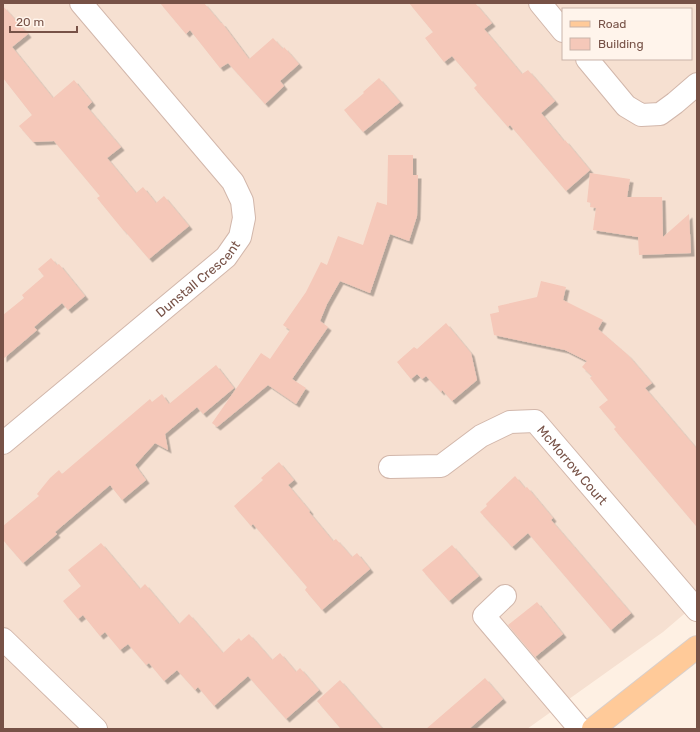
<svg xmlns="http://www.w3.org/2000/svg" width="700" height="732" font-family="Rubik,sans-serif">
	<defs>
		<filter id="shadow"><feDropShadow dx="3.5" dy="3.5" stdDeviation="0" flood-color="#0004"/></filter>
	</defs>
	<rect width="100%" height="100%" fill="#fef0e3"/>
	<path fill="#f6e0d1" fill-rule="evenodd" d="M 3,3 L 697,3 L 697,603 L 663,632 L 527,729 L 3,729 ZM 563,9 L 691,9 L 691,59 L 563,59 Z"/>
	<path fill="#f5c8b9" filter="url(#shadow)" d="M 160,3 L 204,3 L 221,23 L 222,23 L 249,59 L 273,38 L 283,49 L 284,47 L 299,64 L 280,81 L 284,86 L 265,104 L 228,63 L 220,68 L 190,30 L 186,34 Z
		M 409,3 L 475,3 L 492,23 L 484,29 L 522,74 L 528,70 L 555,101 L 541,113 L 564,141 L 565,140 L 590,170 L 566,191 L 510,125 L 508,127 L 474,88 L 477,85 L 452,56 L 444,62 L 425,38 L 433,32 Z
		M 3,6 L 28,34 L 12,47 L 53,98 L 74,80 L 92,102 L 87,107 L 121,147 L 107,158 L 136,193 L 143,187 L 156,203 L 164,196 L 189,226 L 149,259 L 124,230 L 124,231 L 97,198 L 100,196 L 54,141 L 33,142 L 19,126 L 32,115 L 3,78 Z
		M 379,78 L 400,102 L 363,132 L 344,110 L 364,93 L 363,92 Z
		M 388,155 L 413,155 L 413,175 L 418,175 L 417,216 L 409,241 L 390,234 L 370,293 L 340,281 L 327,304 L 320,321 L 328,327 L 292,379 L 306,388 L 296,404 L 268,385 L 217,427 L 212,423 L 261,353 L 270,359 L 290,330 L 283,325 L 306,292 L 321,262 L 327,265 L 338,236 L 363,245 L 377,202 L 387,205 Z
		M 590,173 L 630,179 L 627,197 L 662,197 L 663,237 L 689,214 L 691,253 L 639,255 L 638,237 L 593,230 L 596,208 L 590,207 L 591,203 L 587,202 Z
		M 51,258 L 57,265 L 59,264 L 85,296 L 68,310 L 62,303 L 34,327 L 37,330 L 3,359 L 3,315 L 24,298 L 22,295 L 44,276 L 38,269 Z
		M 541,281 L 566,287 L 563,300 L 603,320 L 598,329 L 628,355 L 652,383 L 645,388 L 697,449 L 697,527 L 614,429 L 616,427 L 599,407 L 608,400 L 590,378 L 592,376 L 582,367 L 587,361 L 565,350 L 494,335 L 490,314 L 499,312 L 498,306 L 537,297 Z
		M 446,323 L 471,353 L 477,380 L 452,401 L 442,390 L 441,392 L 426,376 L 422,379 L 417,374 L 411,379 L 397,362 L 414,347 L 417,349 Z
		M 216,365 L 234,388 L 203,414 L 197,407 L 165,434 L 168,450 L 155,443 L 135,465 L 146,480 L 122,500 L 110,485 L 55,532 L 57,534 L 23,563 L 3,540 L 3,526 L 39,496 L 37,494 L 50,478 L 59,470 L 62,474 L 150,399 L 152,402 L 162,394 L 169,404 Z
		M 279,462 L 294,480 L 288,485 L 310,511 L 309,512 L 333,541 L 336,539 L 352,557 L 357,553 L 370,569 L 322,610 L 305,590 L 307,587 L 253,524 L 251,526 L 234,506 L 263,480 L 261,478 Z
		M 515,476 L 525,488 L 527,487 L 553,518 L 551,520 L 631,613 L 611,630 L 528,533 L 512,547 L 480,512 L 487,506 L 486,504 Z
		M 101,543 L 140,589 L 145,584 L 179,624 L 189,614 L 223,653 L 239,638 L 241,641 L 249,634 L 272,660 L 280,653 L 296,672 L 300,668 L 319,690 L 286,719 L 248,676 L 214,706 L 198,687 L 195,690 L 177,670 L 164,681 L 149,663 L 146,665 L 128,644 L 120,650 L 105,632 L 100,636 L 83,615 L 78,619 L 63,601 L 81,586 L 68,570 Z
		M 452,545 L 479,576 L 449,601 L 422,570 Z
		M 537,602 L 563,634 L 535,657 L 508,625 Z
		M 485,678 L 503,699 L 469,729 L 426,729 Z
		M 340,680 L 353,695 L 383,729 L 341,729 L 317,701 Z"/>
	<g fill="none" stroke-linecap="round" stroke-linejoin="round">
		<defs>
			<g id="minor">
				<path d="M 540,3 L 563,31"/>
				<path d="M 587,59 L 626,106 L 641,115 L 660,114 L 675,103 L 697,84"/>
				<path id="s1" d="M 3,443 L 226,257 L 240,237 L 244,218 L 242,201 L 233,182 L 81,3"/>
				<path id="s2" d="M 390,467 L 441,466 L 481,436 L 510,422 L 535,421 L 697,610"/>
				<path d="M 505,596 L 484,616 L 580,729"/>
				<path d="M 3,639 L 96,729"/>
			</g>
			<path id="major" d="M 593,729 L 697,647"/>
		</defs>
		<use href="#minor" stroke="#d2b7ab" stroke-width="24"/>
		<use href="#major" stroke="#d9cfcb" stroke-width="24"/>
		<use href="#minor" stroke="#fff" stroke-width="22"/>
		<use href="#major" stroke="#ffca99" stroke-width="22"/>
	</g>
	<g text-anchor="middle" stroke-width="4" stroke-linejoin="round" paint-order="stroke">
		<g font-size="13" fill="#775247" stroke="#fff4eb">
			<text dy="5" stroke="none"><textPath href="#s1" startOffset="255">Dunstall Crescent</textPath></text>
			<text dy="5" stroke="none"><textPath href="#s2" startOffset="216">McMorrow Court</textPath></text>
		</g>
	</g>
	<rect width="700" height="732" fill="none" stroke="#775247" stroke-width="8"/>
	<rect x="562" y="8" width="130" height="52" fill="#fff4eb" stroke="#c9b3a9"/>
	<rect x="570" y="21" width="20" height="6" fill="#ffca99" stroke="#c9b3a9"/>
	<text x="598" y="28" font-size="12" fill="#775247">Road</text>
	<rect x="570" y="38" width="20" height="12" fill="#f5c8b9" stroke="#c9b3a9"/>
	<text x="598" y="48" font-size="12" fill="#775247">Building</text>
	<path d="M10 26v6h67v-6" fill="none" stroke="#775247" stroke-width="2"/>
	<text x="16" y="26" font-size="12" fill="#775247" stroke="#fff4eb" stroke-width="3" paint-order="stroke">20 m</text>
</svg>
